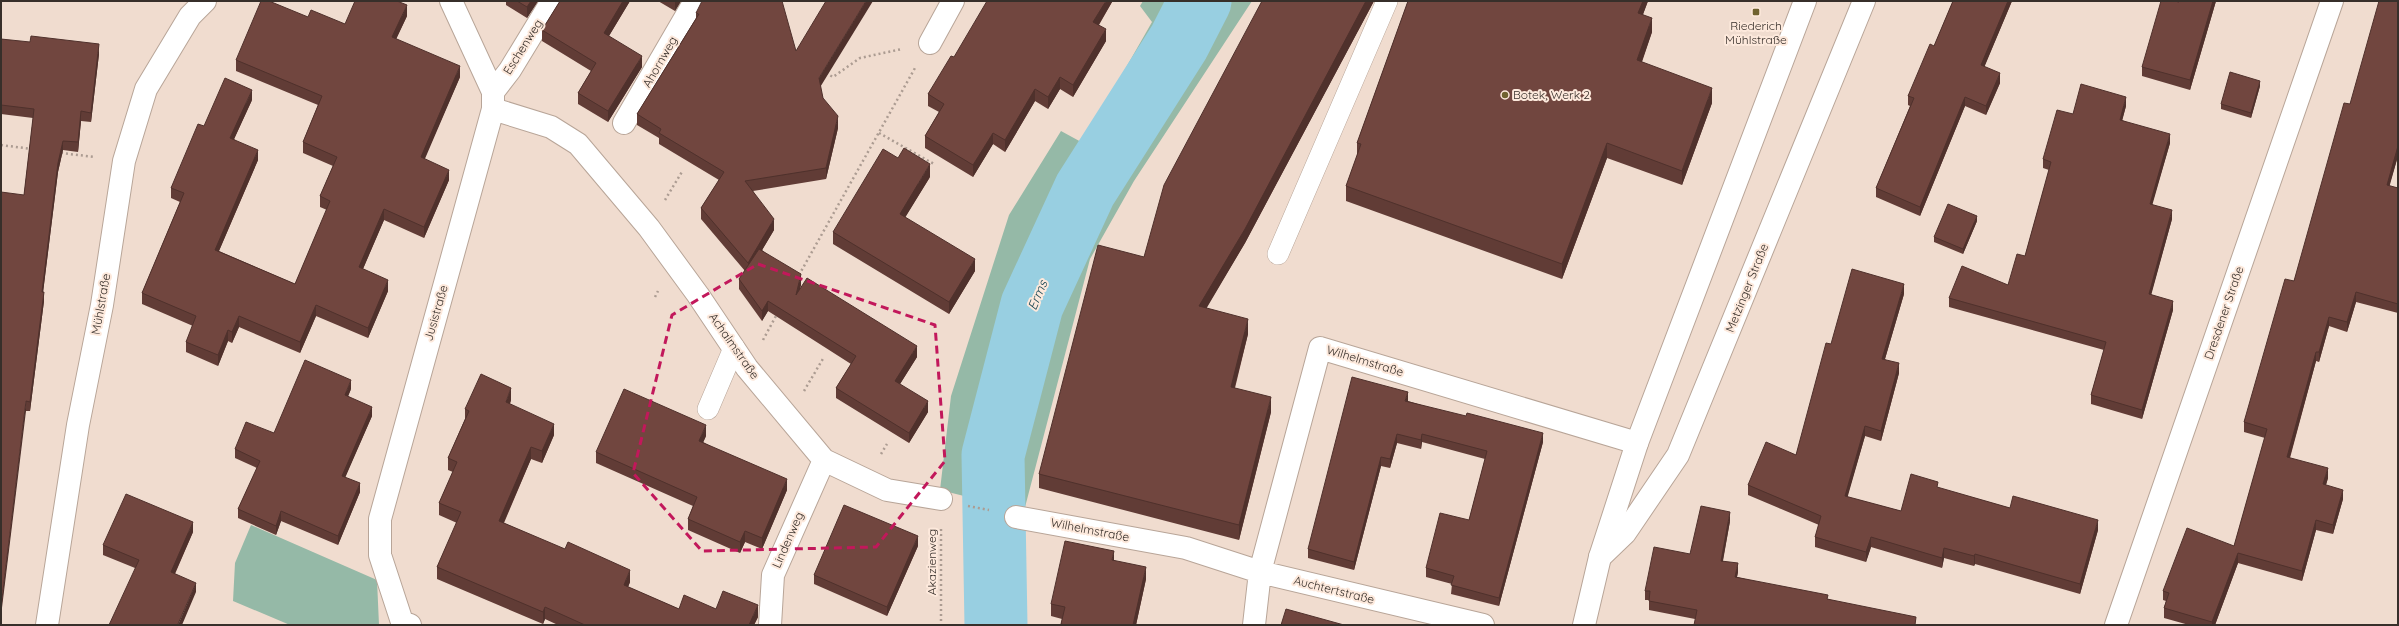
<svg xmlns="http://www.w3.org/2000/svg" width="2399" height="626" font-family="Quicksand,sans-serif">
	<rect width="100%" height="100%" fill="#f0dccf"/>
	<path fill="#95b9a7" d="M 1143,1 L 1252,1 L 1134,181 L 1090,259 L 1024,511 L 940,490 L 951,396 L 1009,215 L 1061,131 L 1083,143 L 1152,22 L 1140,6 Z
		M 251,525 L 377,580 L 379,625 L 290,625 L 233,601 L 235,563 Z"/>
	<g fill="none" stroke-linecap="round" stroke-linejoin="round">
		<path stroke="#98cfe1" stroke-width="63" d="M 996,625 L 993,455 L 1032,305 L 1085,190 L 1179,42 L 1200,1"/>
		<defs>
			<path id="lane" d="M 1278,254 L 1387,1
				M 708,409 L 734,348"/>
			<path id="street" d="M 930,43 L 953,1
				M 493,92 L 510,70 L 552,1
				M 493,109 L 551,127 L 578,144 L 649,228 L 698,295 L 747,368 L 824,460 L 887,490 L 941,499
				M 624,123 L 695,1
				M 1016,517 L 1186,548 L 1260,572 L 1483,625
				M 1600,557 L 1625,533 L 1678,455 L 1864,1
				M 47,625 L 78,425 L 102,305 L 124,161 L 146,89 L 190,16 L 205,1
				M 410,625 L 402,622 L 380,555 L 380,519 L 493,109 L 493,92 L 451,1
				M 770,625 L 773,575 L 824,460
				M 1254,625 L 1260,572 L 1320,348 L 1637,443
				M 2116,625 L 2332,1"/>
			<path id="secondary" d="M 1584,625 L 1600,557 L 1637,443 L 1805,1"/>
		</defs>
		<use href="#lane" stroke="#b8a598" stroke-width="22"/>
		<use href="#street" stroke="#b8a598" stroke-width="24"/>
		<use href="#secondary" stroke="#b8a598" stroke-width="24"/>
		<path stroke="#ac9c92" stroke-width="2.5" stroke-dasharray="2 3" stroke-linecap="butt" d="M 826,73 L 833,77 L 860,58 L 902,49
			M 879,133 L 934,164
			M 1,145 L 32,149
			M 61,153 L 95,157
			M 665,200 L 683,170
			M 799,275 L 915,68
			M 655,297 L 658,291
			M 763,340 L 777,314
			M 804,391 L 824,357
			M 881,454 L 887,444
			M 968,506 L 989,510
			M 941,529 L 941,625"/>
		<use href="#lane" stroke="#fff" stroke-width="21"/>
		<use href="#street" stroke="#fff" stroke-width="22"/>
		<use href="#secondary" stroke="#fff" stroke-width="22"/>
	</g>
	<path fill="#613c36" d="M 506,1 L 538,1 L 527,18 L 506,5 Z
		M 560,1 L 630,1 L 609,36 L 642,67 L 608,122 L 578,104 L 578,93 L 591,71 L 542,41 L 542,30 Z
		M 658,1 L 681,1 L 675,11 Z
		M 1112,1 L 1112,2 L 1099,25 L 1106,41 L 1073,97 L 1060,89 L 1048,109 L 1035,101 L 1005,152 L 993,144 L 973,177 L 925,148 L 925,136 L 939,112 L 928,106 L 928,94 L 954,57 Z
		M 1262,1 L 1374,1 L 1245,243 L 1206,308 L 1248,334 L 1235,388 L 1271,412 L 1239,540 L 1039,488 L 1039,474 L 1144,257 Z
		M 1408,1 L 1648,1 L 1643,14 L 1652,32 L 1642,62 L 1712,103 L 1682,185 L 1607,158 L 1562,279 L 1346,201 L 1346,186 L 1357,156 L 1357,143 Z
		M 1953,1 L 2012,1 L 1984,67 L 2000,83 L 1986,115 L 1965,106 L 1920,216 L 1876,197 L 1876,188 L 1910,106 L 1908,105 L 1908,96 L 1934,46 Z
		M 2216,1 L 2190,90 L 2142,76 L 2142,67 L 2179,2 Z
		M 2398,1 L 2398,156 L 2389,186 L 2398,188 L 2398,313 L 2356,302 L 2347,332 L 2329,326 L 2319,362 L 2316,361 L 2290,458 L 2328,478 L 2326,485 L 2343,499 L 2333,534 L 2316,530 L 2302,581 L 2238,563 L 2215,625 L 2189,625 L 2164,618 L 2164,608 L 2166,601 L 2163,600 L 2163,591 L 2234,546 L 2265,438 L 2244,432 L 2244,422 L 2294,281 L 2350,104 Z
		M 696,13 L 796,51 L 820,86 L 823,98 L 838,128 L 826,179 L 753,191 L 774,230 L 762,250 L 801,285 L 800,288 L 917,357 L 900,384 L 928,412 L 909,443 L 836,398 L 836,388 L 851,364 L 768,311 L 762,321 L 739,289 L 739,279 L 745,271 L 701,219 L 701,208 L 719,180 L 659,144 L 659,138 L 637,125 L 637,114 L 696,18 Z
		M 407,16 L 396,39 L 460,77 L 424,159 L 449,180 L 424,238 L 384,220 L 363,269 L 388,291 L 368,338 L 316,316 L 300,353 L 239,327 L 232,343 L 228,341 L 218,366 L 186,352 L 186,342 L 193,326 L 142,304 L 142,293 L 180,202 L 171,198 L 171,188 L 204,126 L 252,100 L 234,139 L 258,160 L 219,251 L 295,284 L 327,210 L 320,207 L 320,196 L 333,166 L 303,153 L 303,142 L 318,105 L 236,71 L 236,60 L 308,17 L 345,24 Z
		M 1,39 L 99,54 L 91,122 L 81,121 L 78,152 L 63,150 L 58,172 L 43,292 L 44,301 L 30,411 L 26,411 L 24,195 L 33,118 L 1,114 Z
		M 2260,86 L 2251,118 L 2221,109 L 2221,104 Z
		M 2126,106 L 2122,120 L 2170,143 L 2152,204 L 2172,219 L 2151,294 L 2173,310 L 2142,419 L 2091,404 L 2091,395 L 2104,350 L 1949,307 L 1949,298 L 2008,285 L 2025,256 L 2049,170 L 2043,168 L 2043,159 L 2073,114 Z
		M 930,177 L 905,217 L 975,271 L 949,314 L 833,244 L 833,232 Z
		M 1977,221 L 1963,254 L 1934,242 L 1934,237 Z
		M 1904,294 L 1885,359 L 1899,373 L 1881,441 L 1865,436 L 1847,497 L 1901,511 L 1938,488 L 2010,508 L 2098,530 L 2080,594 L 1975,564 L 1974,566 L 1944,558 L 1942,568 L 1871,547 L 1866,562 L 1815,547 L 1815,537 L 1819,525 L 1748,495 L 1748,485 L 1796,455 L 1831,344 Z
		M 351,389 L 348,396 L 372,416 L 345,477 L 360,492 L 338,545 L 281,521 L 276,535 L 238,518 L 238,509 L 257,468 L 235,458 L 235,449 L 274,433 Z
		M 511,400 L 510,404 L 554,435 L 542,463 L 531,459 L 504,523 L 630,582 L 628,587 L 679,609 L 716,609 L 758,617 L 754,625 L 558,625 L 545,619 L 543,624 L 437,579 L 437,567 L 457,523 L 439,515 L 439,503 L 453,472 L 448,470 L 448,458 L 465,419 L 465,409 Z
		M 1408,401 L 1543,442 L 1499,606 L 1451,594 L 1452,584 L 1426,577 L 1426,568 L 1469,520 L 1485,459 L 1422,442 L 1421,449 L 1397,443 L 1390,468 L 1381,466 L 1354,570 L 1308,558 L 1308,549 Z
		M 706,436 L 703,442 L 787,490 L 762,549 L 745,542 L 740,553 L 688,530 L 688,519 L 693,506 L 596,463 L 596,452 Z
		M 1730,521 L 1723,561 L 1738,572 L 1737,577 L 1828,599 L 1916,625 L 1695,619 L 1649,610 L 1649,600 L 1645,600 L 1645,591 L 1690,554 Z
		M 193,532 L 175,574 L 196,592 L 135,568 L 103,555 L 103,545 Z
		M 918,546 L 887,616 L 814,584 L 814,575 Z
		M 1114,560 L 1146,579 L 1136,625 L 1061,625 L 1062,619 L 1051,616 L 1051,604 Z"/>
	<path fill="#4f312c" d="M 531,1 L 538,1 L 527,18 L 527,7 Z
		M 623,1 L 630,1 L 604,44 L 604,33 Z
		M 675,1 L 681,1 L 675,11 Z
		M 866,1 L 873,1 L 819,89 L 819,78 Z
		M 1106,1 L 1112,1 L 1112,2 L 1093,34 L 1093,22 Z
		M 1366,1 L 1374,1 L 1245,243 L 1199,321 L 1199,306 Z
		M 1643,1 L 1648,1 L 1638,28 L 1638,13 Z
		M 2008,1 L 2012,1 L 1981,75 L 1981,65 Z
		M 2213,1 L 2216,1 L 2190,90 L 2190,80 Z
		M 407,5 L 407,16 L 392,48 L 392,37 Z
		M 1652,18 L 1652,32 L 1637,75 L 1637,60 Z
		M 1106,29 L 1106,41 L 1073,97 L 1073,85 Z
		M 99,44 L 99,54 L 91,122 L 91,113 Z
		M 642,56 L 642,67 L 608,122 L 608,111 Z
		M 460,66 L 460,77 L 421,168 L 421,157 Z
		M 2000,73 L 2000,83 L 1986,115 L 1986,106 Z
		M 1060,77 L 1060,89 L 1048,109 L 1048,97 Z
		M 2260,81 L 2260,86 L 2251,118 L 2251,113 Z
		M 1712,88 L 1712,103 L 1682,185 L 1682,171 Z
		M 1035,89 L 1035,101 L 1005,152 L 1005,140 Z
		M 252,90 L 252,100 L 230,148 L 230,138 Z
		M 1965,97 L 1965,106 L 1920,216 L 1920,207 Z
		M 2126,97 L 2126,106 L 2120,129 L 2120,120 Z
		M 81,111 L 81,121 L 78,152 L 78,142 Z
		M 838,116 L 838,128 L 826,179 L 826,168 Z
		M 993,133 L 993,144 L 973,177 L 973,165 Z
		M 2170,134 L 2170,143 L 2150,213 L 2150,204 Z
		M 63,141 L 63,150 L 58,172 L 42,301 L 42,292 L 58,163 Z
		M 1607,143 L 1607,158 L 1562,279 L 1562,264 Z
		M 2398,146 L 2398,156 L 2387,195 L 2387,185 Z
		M 258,150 L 258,160 L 215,260 L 215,250 Z
		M 930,164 L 930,177 L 900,226 L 900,214 Z
		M 449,170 L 449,180 L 424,238 L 424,227 Z
		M 384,209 L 384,220 L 359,278 L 359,267 Z
		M 2172,210 L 2172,219 L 2149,303 L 2149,294 Z
		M 1977,216 L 1977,221 L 1963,254 L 1963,249 Z
		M 774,219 L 774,230 L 748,274 L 748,263 Z
		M 975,259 L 975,271 L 949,314 L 949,302 Z
		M 801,274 L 801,285 L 796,305 L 796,295 Z
		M 388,280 L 388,291 L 368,338 L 368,328 Z
		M 1904,284 L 1904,294 L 1882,369 L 1882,359 Z
		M 44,292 L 44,301 L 30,411 L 30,402 Z
		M 2356,292 L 2356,302 L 2347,332 L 2347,322 Z
		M 768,301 L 768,311 L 762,321 L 762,311 Z
		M 2173,301 L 2173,310 L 2142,419 L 2142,410 Z
		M 316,305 L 316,316 L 300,353 L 300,342 Z
		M 239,316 L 239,327 L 232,343 L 232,332 Z
		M 2329,317 L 2329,326 L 2319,362 L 2319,352 Z
		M 1248,319 L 1248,334 L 1231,401 L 1231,387 Z
		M 228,330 L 228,341 L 218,366 L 218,355 Z
		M 917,346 L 917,357 L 895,392 L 895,381 Z
		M 2316,352 L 2316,361 L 2287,467 L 2287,457 Z
		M 1899,363 L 1899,373 L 1881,441 L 1881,431 Z
		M 351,380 L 351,389 L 345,404 L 345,395 Z
		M 511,388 L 511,400 L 506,414 L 506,402 Z
		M 1408,392 L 1408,401 L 1405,410 L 1405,401 Z
		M 1271,397 L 1271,412 L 1239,540 L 1239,525 Z
		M 26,401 L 26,411 L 1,616 L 1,607 Z
		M 928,401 L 928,412 L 909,443 L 909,433 Z
		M 372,407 L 372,416 L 342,485 L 342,476 Z
		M 554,424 L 554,435 L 542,463 L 542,451 Z
		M 706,425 L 706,436 L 699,452 L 699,441 Z
		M 1865,426 L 1865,436 L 1845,506 L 1845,496 Z
		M 1543,433 L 1543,442 L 1499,606 L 1499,598 Z
		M 1397,434 L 1397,443 L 1390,468 L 1390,459 Z
		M 1422,434 L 1422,442 L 1421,449 L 1421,440 Z
		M 531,447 L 531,459 L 499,533 L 499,521 Z
		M 1381,457 L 1381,466 L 1354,570 L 1354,562 Z
		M 2328,468 L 2328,478 L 2323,494 L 2323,484 Z
		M 787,479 L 787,490 L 762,549 L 762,538 Z
		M 360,483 L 360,492 L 338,545 L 338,536 Z
		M 2343,490 L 2343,499 L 2333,534 L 2333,525 Z
		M 281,511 L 281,521 L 276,535 L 276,526 Z
		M 1730,512 L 1730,521 L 1721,570 L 1721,561 Z
		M 2098,520 L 2098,530 L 2080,594 L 2080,584 Z
		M 2316,520 L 2316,530 L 2302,581 L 2302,571 Z
		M 193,522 L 193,532 L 171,582 L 171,572 Z
		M 745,531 L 745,542 L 740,553 L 740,542 Z
		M 918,536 L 918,546 L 887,616 L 887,607 Z
		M 1871,537 L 1871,547 L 1866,562 L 1866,552 Z
		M 1944,548 L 1944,558 L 1942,568 L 1942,558 Z
		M 1114,551 L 1114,564 L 1112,560 Z
		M 2238,553 L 2238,563 L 2215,625 L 2212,625 L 2212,622 Z
		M 1975,554 L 1975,564 L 1974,566 L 1974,556 Z
		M 1738,563 L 1738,572 L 1735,586 L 1735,577 Z
		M 1146,567 L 1146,579 L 1136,625 L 1133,625 Z
		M 630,570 L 630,582 L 624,597 L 624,585 Z
		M 196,583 L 196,592 L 182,625 L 178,625 Z
		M 758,605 L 758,617 L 754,625 L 749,625 Z
		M 545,607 L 545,619 L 543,624 L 543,612 Z"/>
	<path fill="#71463f" stroke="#4f312c" d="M 261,1 L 269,1 L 308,17 L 311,10 L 345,24 L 355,1 L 397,1 L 407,5 L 392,37 L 460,66 L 421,157 L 449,170 L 424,227 L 384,209 L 359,267 L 388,280 L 368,328 L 316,305 L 300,342 L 239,316 L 232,332 L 228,330 L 218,355 L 186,342 L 196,316 L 142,293 L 184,193 L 171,188 L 198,124 L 204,126 L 225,78 L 252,90 L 230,138 L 258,150 L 215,250 L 295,284 L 330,201 L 320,196 L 337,157 L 303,142 L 322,96 L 236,60 Z
		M 517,1 L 531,1 L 527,7 Z
		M 560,1 L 623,1 L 604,33 L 642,56 L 608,111 L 578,93 L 596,63 L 542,30 Z
		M 702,1 L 782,1 L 796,51 L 826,1 L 866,1 L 819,78 L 823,98 L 838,116 L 826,168 L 745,181 L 774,219 L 748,263 L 701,208 L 724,172 L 659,133 L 661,129 L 637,114 L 699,14 L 696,13 Z
		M 987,1 L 1106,1 L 1093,22 L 1106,29 L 1073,85 L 1060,77 L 1048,97 L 1035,89 L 1005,140 L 993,133 L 973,165 L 925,136 L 944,104 L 928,94 L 951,56 L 954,57 Z
		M 1262,1 L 1366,1 L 1245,229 L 1199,306 L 1248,319 L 1231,387 L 1271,397 L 1239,525 L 1039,474 L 1098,245 L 1144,257 L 1164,185 Z
		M 1408,1 L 1643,1 L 1638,13 L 1652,18 L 1637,60 L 1712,88 L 1682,171 L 1607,143 L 1562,264 L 1346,186 L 1361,144 L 1357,143 Z
		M 1953,1 L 2008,1 L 1981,65 L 2000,73 L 1986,106 L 1965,97 L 1920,207 L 1876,188 L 1914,98 L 1908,96 L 1930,44 L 1934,46 Z
		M 2161,1 L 2174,1 L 2179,2 L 2179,1 L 2213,1 L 2190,80 L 2142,67 Z
		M 2379,1 L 2398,1 L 2398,146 L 2387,185 L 2398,188 L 2398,304 L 2356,292 L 2347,322 L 2329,317 L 2319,352 L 2316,352 L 2287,457 L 2328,468 L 2323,484 L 2343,490 L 2333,525 L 2316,520 L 2302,571 L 2238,553 L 2212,622 L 2164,608 L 2169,593 L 2163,591 L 2187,528 L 2234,546 L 2267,429 L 2244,422 L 2285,279 L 2294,281 L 2344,103 L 2350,104 Z
		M 31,36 L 99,44 L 91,113 L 81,111 L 78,142 L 63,141 L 58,163 L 42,292 L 44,292 L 30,402 L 26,401 L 1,607 L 1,192 L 24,195 L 34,109 L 1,105 L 1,39 L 30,42 Z
		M 2230,72 L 2260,81 L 2251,113 L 2221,104 Z
		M 2081,84 L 2126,97 L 2120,120 L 2170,134 L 2150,204 L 2172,210 L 2149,294 L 2173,301 L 2142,410 L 2091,395 L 2106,342 L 1949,298 L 1962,266 L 2008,285 L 2017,254 L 2025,256 L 2051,162 L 2043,159 L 2057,110 L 2073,114 Z
		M 904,148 L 930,164 L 900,214 L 975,259 L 949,302 L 833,232 L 883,149 L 898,158 Z
		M 1948,204 L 1977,216 L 1963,249 L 1934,237 Z
		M 759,249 L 801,274 L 796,295 L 807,278 L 917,346 L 895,381 L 928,401 L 909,433 L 836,388 L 856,356 L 768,301 L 762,311 L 739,279 Z
		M 1852,269 L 1904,284 L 1882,359 L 1899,363 L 1881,431 L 1865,426 L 1845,496 L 1901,511 L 1911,474 L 1938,482 L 1937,487 L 2010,508 L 2013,496 L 2098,520 L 2080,584 L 1975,554 L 1974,556 L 1944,548 L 1942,558 L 1871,537 L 1866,552 L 1815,537 L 1821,516 L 1748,485 L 1766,442 L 1796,455 L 1826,343 L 1831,344 Z
		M 305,360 L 351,380 L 345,395 L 372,407 L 342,476 L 360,483 L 338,536 L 281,511 L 276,526 L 238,509 L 260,461 L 235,449 L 246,422 L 274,433 Z
		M 481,374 L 511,388 L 506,402 L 554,424 L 542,451 L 531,447 L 499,521 L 565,549 L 568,542 L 630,570 L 624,585 L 679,609 L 684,595 L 716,609 L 723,591 L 758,605 L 749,625 L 585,625 L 545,607 L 543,612 L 437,567 L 461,512 L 439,503 L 457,462 L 448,458 L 469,411 L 465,409 Z
		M 1352,377 L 1408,392 L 1405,401 L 1466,416 L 1467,413 L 1543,433 L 1499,598 L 1451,585 L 1454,576 L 1426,568 L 1440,513 L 1469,520 L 1487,451 L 1422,434 L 1421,440 L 1397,434 L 1390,459 L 1381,457 L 1354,562 L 1308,549 Z
		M 624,389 L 706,425 L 699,441 L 787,479 L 762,538 L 745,531 L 740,542 L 688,519 L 697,497 L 596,452 Z
		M 126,494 L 193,522 L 171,572 L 196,583 L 178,624 L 181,625 L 109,625 L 139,560 L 103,545 Z
		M 844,505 L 918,536 L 887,607 L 814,575 Z
		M 1701,506 L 1730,512 L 1721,561 L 1738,563 L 1735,577 L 1828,595 L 1827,599 L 1916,617 L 1915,625 L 1694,625 L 1697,610 L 1649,601 L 1650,591 L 1645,591 L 1654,547 L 1690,554 Z
		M 1065,541 L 1114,551 L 1112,560 L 1146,567 L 1133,625 L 1065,625 L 1061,624 L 1065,607 L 1051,604 Z
		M 1286,609 L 1344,625 L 1281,625 Z"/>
	<path fill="none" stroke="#c2185b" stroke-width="3" stroke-dasharray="8 5" stroke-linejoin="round" d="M 758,264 L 935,325 L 945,461 L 876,547 L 702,551 L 633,473 L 672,315 Z"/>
	<g fill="#70622f" stroke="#fde9dc" stroke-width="1.5">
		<rect x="1752" y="8" width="8" height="8" rx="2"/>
		<circle cx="1505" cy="95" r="4"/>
	</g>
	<g text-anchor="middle" stroke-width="4" stroke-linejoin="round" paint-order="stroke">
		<g font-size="12" fill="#372f2a" stroke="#fde9dc">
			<text x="1756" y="30">Riederich<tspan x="1756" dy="14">Mühlstraße</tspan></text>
			<text x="1513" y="99" text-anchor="start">Botek, Werk 2</text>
		</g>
		<g font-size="12" fill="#372f2a" stroke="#fde9dc">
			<text transform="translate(523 47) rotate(-58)" y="4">Eschenweg</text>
			<text transform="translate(660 62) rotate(-60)" y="4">Ahornweg</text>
			<text transform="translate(1747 288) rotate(-68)" y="4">Metzinger Straße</text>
			<text transform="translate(101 304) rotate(-80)" y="4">Mühlstraße</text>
			<text transform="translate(436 313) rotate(-74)" y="4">Jusistraße</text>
			<text transform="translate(2224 313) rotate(-71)" y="4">Dresdener Straße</text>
			<text transform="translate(734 346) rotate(55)" y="4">Achalmstraße</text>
			<text transform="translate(1365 361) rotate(17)" y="4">Wilhelmstraße</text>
			<text transform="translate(1090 530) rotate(11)" y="4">Wilhelmstraße</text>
			<text transform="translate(788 540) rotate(-66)" y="4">Lindenweg</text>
			<text transform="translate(932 562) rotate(-90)" y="4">Akazienweg</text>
			<text transform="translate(1334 590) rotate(14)" y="4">Auchtertstraße</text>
		</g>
		<g font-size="13" font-style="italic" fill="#184754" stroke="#fde9dc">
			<text transform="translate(1037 295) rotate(-67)" y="5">Erms</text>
		</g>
	</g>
	<rect width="2399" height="626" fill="none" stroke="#372f2a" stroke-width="4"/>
</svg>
